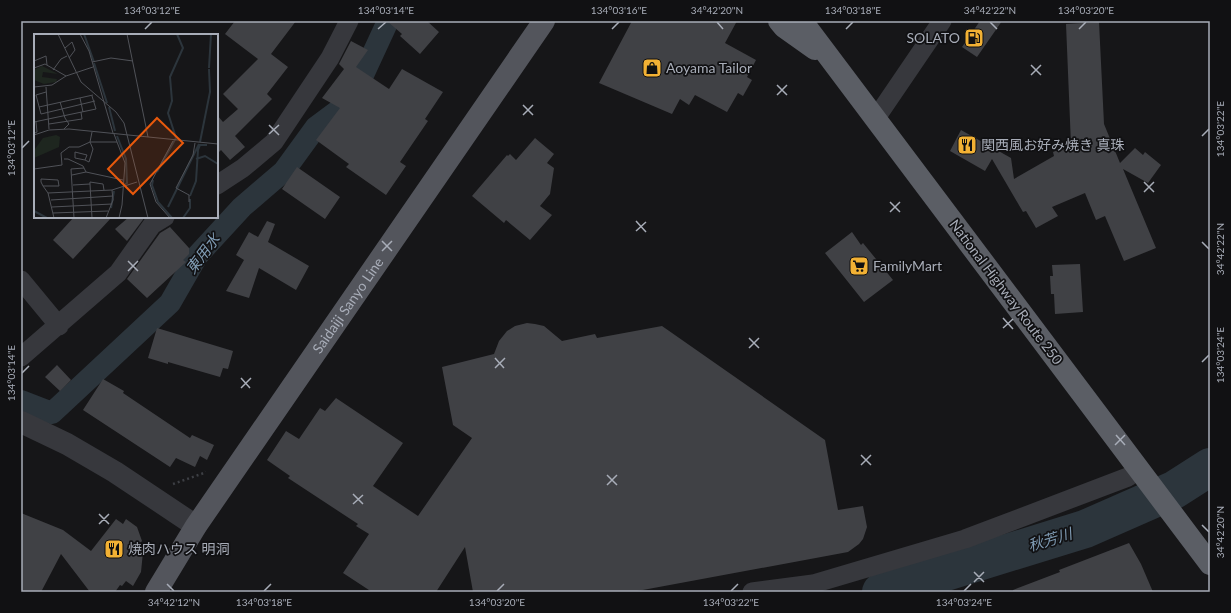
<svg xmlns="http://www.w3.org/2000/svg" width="1231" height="613" font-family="Lato,'Noto Sans JP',sans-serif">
	<rect width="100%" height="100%" fill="#161618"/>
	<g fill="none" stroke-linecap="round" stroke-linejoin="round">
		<path stroke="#2c353c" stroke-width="22" d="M 21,401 L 52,413 L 170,303 L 197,256 L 242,207 L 284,171 L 316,127 L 351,101 L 388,21"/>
		<path stroke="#2c353c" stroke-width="38" d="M 881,592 L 1085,529 L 1174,490 L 1210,467"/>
	</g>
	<path fill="#404145" d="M 235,21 L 296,21 L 271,54 L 288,67 L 267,94 L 272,99 L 235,136 L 245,147 L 230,160 L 221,150 L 217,154 L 217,115 L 223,122 L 238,109 L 223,94 L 258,59 L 225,34 Z
		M 387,21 L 427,21 L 439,32 L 420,54 L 400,36 L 402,34 Z
		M 632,21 L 737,21 L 725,43 L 756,60 L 747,77 L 752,80 L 743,96 L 738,93 L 727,112 L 695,95 L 689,105 L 680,99 L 672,114 L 599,83 Z
		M 980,21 L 1002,21 L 977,57 L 962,47 Z
		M 1099,22 L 1104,124 L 1120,163 L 1135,148 L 1143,155 L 1145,152 L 1161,165 L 1148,183 L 1123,169 L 1156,248 L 1124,261 L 1105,216 L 1096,220 L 1085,193 L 1052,207 L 1058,216 L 1036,228 L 1026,211 L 1023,212 L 992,159 L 985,171 L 950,151 L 961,130 L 1011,158 L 1014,179 L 1054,156 L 1053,152 L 1071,145 L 1066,24 Z
		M 351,41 L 368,50 L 356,67 L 389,89 L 402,69 L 443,92 L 425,119 L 428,121 L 400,162 L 406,166 L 386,195 L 346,167 L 349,164 L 316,140 L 340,108 L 322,98 L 344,69 L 339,64 Z
		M 535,138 L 554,154 L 547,163 L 554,168 L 550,194 L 540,206 L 552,215 L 530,240 L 506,220 L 504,223 L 472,196 L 507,155 L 508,156 L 510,154 L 516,160 Z
		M 297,167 L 340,197 L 325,219 L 282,189 Z
		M 74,217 L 112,217 L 73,259 L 53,240 Z
		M 129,217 L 145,217 L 127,241 L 115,229 Z
		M 267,221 L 275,224 L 268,242 L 309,266 L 296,290 L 259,268 L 249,298 L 226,291 L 244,260 L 236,255 L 249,232 L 258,237 Z
		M 170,227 L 189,248 L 189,254 L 183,260 L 186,262 L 147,298 L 127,279 L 160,233 Z
		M 852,232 L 861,245 L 863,243 L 893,280 L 864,302 L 825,253 Z
		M 1080,264 L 1083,312 L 1055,314 L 1054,294 L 1051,294 L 1050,276 L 1053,276 L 1052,265 Z
		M 527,323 L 535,324 L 544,326 L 562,341 L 595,334 L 597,338 L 662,326 L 825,440 L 838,510 L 863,506 L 867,527 L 863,539 L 859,544 L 848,552 L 632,592 L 473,592 L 465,547 L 436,592 L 372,592 L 343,573 L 369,534 L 356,526 L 358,524 L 288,478 L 290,476 L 267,460 L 286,431 L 299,439 L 320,408 L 325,411 L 336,398 L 403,443 L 373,486 L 418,516 L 472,438 L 453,425 L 442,367 L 494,354 L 499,341 L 507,331 L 515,326 Z
		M 157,328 L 233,351 L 228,369 L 223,368 L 220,377 L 168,362 L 168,364 L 148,358 Z
		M 57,365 L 71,380 L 60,391 L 45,377 Z
		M 103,379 L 124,391 L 123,393 L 190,438 L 192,435 L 214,445 L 207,460 L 200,456 L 195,467 L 176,458 L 170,467 L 83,410 Z
		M 21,513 L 63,530 L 91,551 L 116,519 L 123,524 L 126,519 L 137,527 L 142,541 L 136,548 L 143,552 L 141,572 L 133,586 L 126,581 L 122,586 L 120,585 L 115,592 L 90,592 L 61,554 L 41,592 L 21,592 Z
		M 1129,543 L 1141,564 L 1153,592 L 1013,592 L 1013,590 L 1060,572 L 1059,570 Z"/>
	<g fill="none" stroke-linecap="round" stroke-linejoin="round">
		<path stroke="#3d3f44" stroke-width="2.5" stroke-dasharray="2 3" stroke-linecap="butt" d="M 173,484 L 204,473 L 205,471"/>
		<path stroke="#37383d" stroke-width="19" d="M 876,118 L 942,21
			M 217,185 L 243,168 L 274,142 L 330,58 L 349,21
			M 21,280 L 59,326
			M 21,357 L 118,273 L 152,225 L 165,217
			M 752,592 L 813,584 L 965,539 L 1128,477 L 1138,470"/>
		<path stroke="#37383d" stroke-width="22" d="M 21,422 L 67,444 L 115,472 L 196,526"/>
		<path stroke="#53555c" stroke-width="22" id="s1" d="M 156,592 L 196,526 L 544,21"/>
		<path stroke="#5b5e65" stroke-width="22" d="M 779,21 L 784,27 L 815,49
			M 802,21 L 1210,564"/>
	</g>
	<path fill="none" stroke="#a8adb8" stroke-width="1.5" d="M 717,22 L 723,29M 990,22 L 997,29M 145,29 L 152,22M 378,29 L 386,22M 612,29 L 619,22M 846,29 L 853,22M 1079,29 L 1086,22M 1031,65 L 1041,75M 1031,75 L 1041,65M 777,85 L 787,95M 777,95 L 787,85M 523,105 L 533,115M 523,115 L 533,105M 269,125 L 279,135M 269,134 L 279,125M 1202,136 L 1209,129M 22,148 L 29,141M 1144,182 L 1154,192M 1144,192 L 1154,182M 890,202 L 900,212M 890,212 L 900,202M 636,221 L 646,232M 636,231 L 646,222M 382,241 L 392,251M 1202,242 L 1209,249M 382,251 L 392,241M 128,261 L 138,271M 128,271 L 138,261M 1003,318 L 1013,329M 1003,328 L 1013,319M 749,338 L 759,348M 749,348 L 759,338M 495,358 L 504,368M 1202,362 L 1209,355M 495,368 L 505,358M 22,373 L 29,366M 241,378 L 250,388M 241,388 L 251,378M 1116,435 L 1125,445M 1115,445 L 1125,435M 861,455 L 871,465M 861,465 L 871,455M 607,475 L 617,485M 607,485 L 617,475M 353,494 L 363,504M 353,504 L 363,495M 99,514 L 109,524M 99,524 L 109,514M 1202,525 L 1209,532M 974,572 L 984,582M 974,582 L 984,572M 167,584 L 174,591M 264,591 L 271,584M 497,591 L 504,584M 731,591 L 738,584M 964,591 L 971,584"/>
	<defs>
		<symbol id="fuel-square" viewBox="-11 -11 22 22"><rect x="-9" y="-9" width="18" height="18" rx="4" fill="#f2b134" stroke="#111113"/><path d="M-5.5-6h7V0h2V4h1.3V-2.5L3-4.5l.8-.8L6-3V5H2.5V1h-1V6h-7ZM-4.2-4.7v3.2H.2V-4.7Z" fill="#111"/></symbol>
		<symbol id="shop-square" viewBox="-11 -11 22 22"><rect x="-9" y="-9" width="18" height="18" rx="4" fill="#f2b134" stroke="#111113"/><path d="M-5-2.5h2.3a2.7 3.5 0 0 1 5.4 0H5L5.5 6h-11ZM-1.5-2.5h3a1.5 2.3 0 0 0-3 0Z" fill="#111"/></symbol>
		<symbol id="restaurant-square" viewBox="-11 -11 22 22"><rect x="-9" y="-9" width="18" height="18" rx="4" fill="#f2b134" stroke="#111113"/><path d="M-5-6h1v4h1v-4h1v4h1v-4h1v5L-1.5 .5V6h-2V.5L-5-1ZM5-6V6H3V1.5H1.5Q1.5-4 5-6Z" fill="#111"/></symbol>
		<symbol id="supermarket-square" viewBox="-11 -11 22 22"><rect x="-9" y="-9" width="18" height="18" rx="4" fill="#f2b134" stroke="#111113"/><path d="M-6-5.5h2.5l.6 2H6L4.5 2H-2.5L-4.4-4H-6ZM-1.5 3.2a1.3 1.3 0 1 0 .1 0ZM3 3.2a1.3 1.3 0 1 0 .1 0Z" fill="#111"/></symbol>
	</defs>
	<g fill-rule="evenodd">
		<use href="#fuel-square" x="963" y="27" width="22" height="22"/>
		<use href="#shop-square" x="641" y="57" width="22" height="22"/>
		<use href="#restaurant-square" x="956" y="134" width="22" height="22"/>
		<use href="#supermarket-square" x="848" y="255" width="22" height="22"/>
		<use href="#restaurant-square" x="103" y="538" width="22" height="22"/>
	</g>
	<g text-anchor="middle" stroke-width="3.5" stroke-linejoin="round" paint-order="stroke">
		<g font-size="14" fill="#a8adb8" stroke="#111113" text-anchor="start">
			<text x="960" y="43" text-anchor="end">SOLATO</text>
			<text x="666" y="73">Aoyama Tailor</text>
			<text x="981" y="150">関西風お好み焼き 真珠</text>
			<text x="873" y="271">FamilyMart</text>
			<text x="128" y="554">焼肉ハウス 明洞</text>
		</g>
		<g font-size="14" fill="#a8adb8" stroke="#111113">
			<text transform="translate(1006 292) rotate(53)" y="5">National Highway Route 250</text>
			<text dy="5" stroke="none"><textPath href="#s1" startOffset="345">Saidaiji Sanyo Line</textPath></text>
		</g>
		<g font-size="15" font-style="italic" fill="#7f9bb3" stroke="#111113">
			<text transform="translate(203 254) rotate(-53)" y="5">東用水</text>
			<text transform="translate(1050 540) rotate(-17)" y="5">秋芳川</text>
		</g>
	</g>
	<g transform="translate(34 34)">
		<rect width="184" height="184" fill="#161618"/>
		<path d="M 8,32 L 24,40 L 9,38 L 8,43 L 23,45 L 22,48 L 10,50 L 0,46 L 0,36 ZM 22,101 L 26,103 L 25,113 L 0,124 L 1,115 L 9,104 Z" fill="#1e261f"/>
		<path fill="none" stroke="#2c353c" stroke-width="2" d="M 50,0 L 60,28M 60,29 L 73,69M 175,34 L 177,0M 75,73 L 81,97M 83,102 L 92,125 L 93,149 L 90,151M 166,108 L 176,58 L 175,35M 162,125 L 171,122 L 184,130M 123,138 L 142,104 L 134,79 L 138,67 L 136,43 L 149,14 L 143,0M 119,146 L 118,151 L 124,168 L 138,184M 156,162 L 162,147 L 164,116 L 166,111 L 173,111M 134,173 L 165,110M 77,174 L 80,157M 0,177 L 13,184M 149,184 L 156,174 L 156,165"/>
		<path fill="none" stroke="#505258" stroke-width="1" d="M 24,0 L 47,48 L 82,78 L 90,89 L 114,184M 46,0 L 55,17 L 79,99M 93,0 L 114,103M 31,14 L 38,8 L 41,16 L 35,24M 0,27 L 12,22 L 13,31M 58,28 L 77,24 L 99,27M 0,34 L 11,30 L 32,42M 19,36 L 27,25 L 33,22M 0,53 L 18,51 L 32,42 L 59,33M 12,53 L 15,95M 12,58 L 2,61 L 7,80 L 61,67M 46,64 L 49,78M 26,68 L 31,84 L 35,90 L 30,95M 5,73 L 59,61M 0,88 L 62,75 L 58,62M 15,90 L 48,85 L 47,78M 1,99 L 3,98 L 2,88M 80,100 L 91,129 L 88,171 L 85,184M 0,101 L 15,96 L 35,95 L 184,110M 41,118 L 53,121 L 51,126 L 41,124 ZM 30,125 L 34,125 L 49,132 L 52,138M 51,126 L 55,128 L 59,115 L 56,108 L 58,98M 0,135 L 28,131 L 27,119 L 35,113 L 45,113 L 56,108 L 83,108M 38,141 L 52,138 L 89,146M 56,150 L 56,148 L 69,150 L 70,156M 39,151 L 56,150 L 58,184M 9,152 L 25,152 L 24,146 L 7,145 L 7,148 L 9,152 L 14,159M 17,166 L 79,162M 155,168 L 155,161 L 142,154 L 159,121 L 161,109M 18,173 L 78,170M 19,179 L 74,177M 20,184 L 14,159 L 78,156 L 103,148M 40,184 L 37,135 L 50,134M 72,184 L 79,166 L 78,156M 136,184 L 122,168 L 116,150 L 139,107"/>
		<path fill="#e8590c" fill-opacity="0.15" stroke="#e8590c" stroke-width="2" d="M 123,84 L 149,109 L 99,160 L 74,135 Z"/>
		<rect width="184" height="184" fill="none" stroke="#a8adb8" stroke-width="2"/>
	</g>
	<rect width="1231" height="613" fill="none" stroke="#111113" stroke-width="44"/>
	<rect x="22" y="22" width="1187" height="569" fill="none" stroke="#a8adb8" stroke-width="1.5"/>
	<g font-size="10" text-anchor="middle" fill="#a8adb8">
		<text x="152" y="14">134°03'12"E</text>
		<text x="386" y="14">134°03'14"E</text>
		<text x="619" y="14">134°03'16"E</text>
		<text x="717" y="14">34°42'20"N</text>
		<text x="853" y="14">134°03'18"E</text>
		<text x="990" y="14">34°42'22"N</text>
		<text x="1086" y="14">134°03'20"E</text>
		<text transform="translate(1220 129) rotate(-90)" y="4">134°03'22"E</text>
		<text transform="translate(11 148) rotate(-90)" y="4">134°03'12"E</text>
		<text transform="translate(1220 249) rotate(-90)" y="4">34°42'22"N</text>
		<text transform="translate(1220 355) rotate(-90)" y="4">134°03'24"E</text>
		<text transform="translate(11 373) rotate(-90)" y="4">134°03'14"E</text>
		<text transform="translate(1220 532) rotate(-90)" y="4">34°42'20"N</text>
		<text x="174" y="606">34°42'12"N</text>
		<text x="264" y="606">134°03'18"E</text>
		<text x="497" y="606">134°03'20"E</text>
		<text x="731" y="606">134°03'22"E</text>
		<text x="964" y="606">134°03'24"E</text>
	</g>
</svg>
